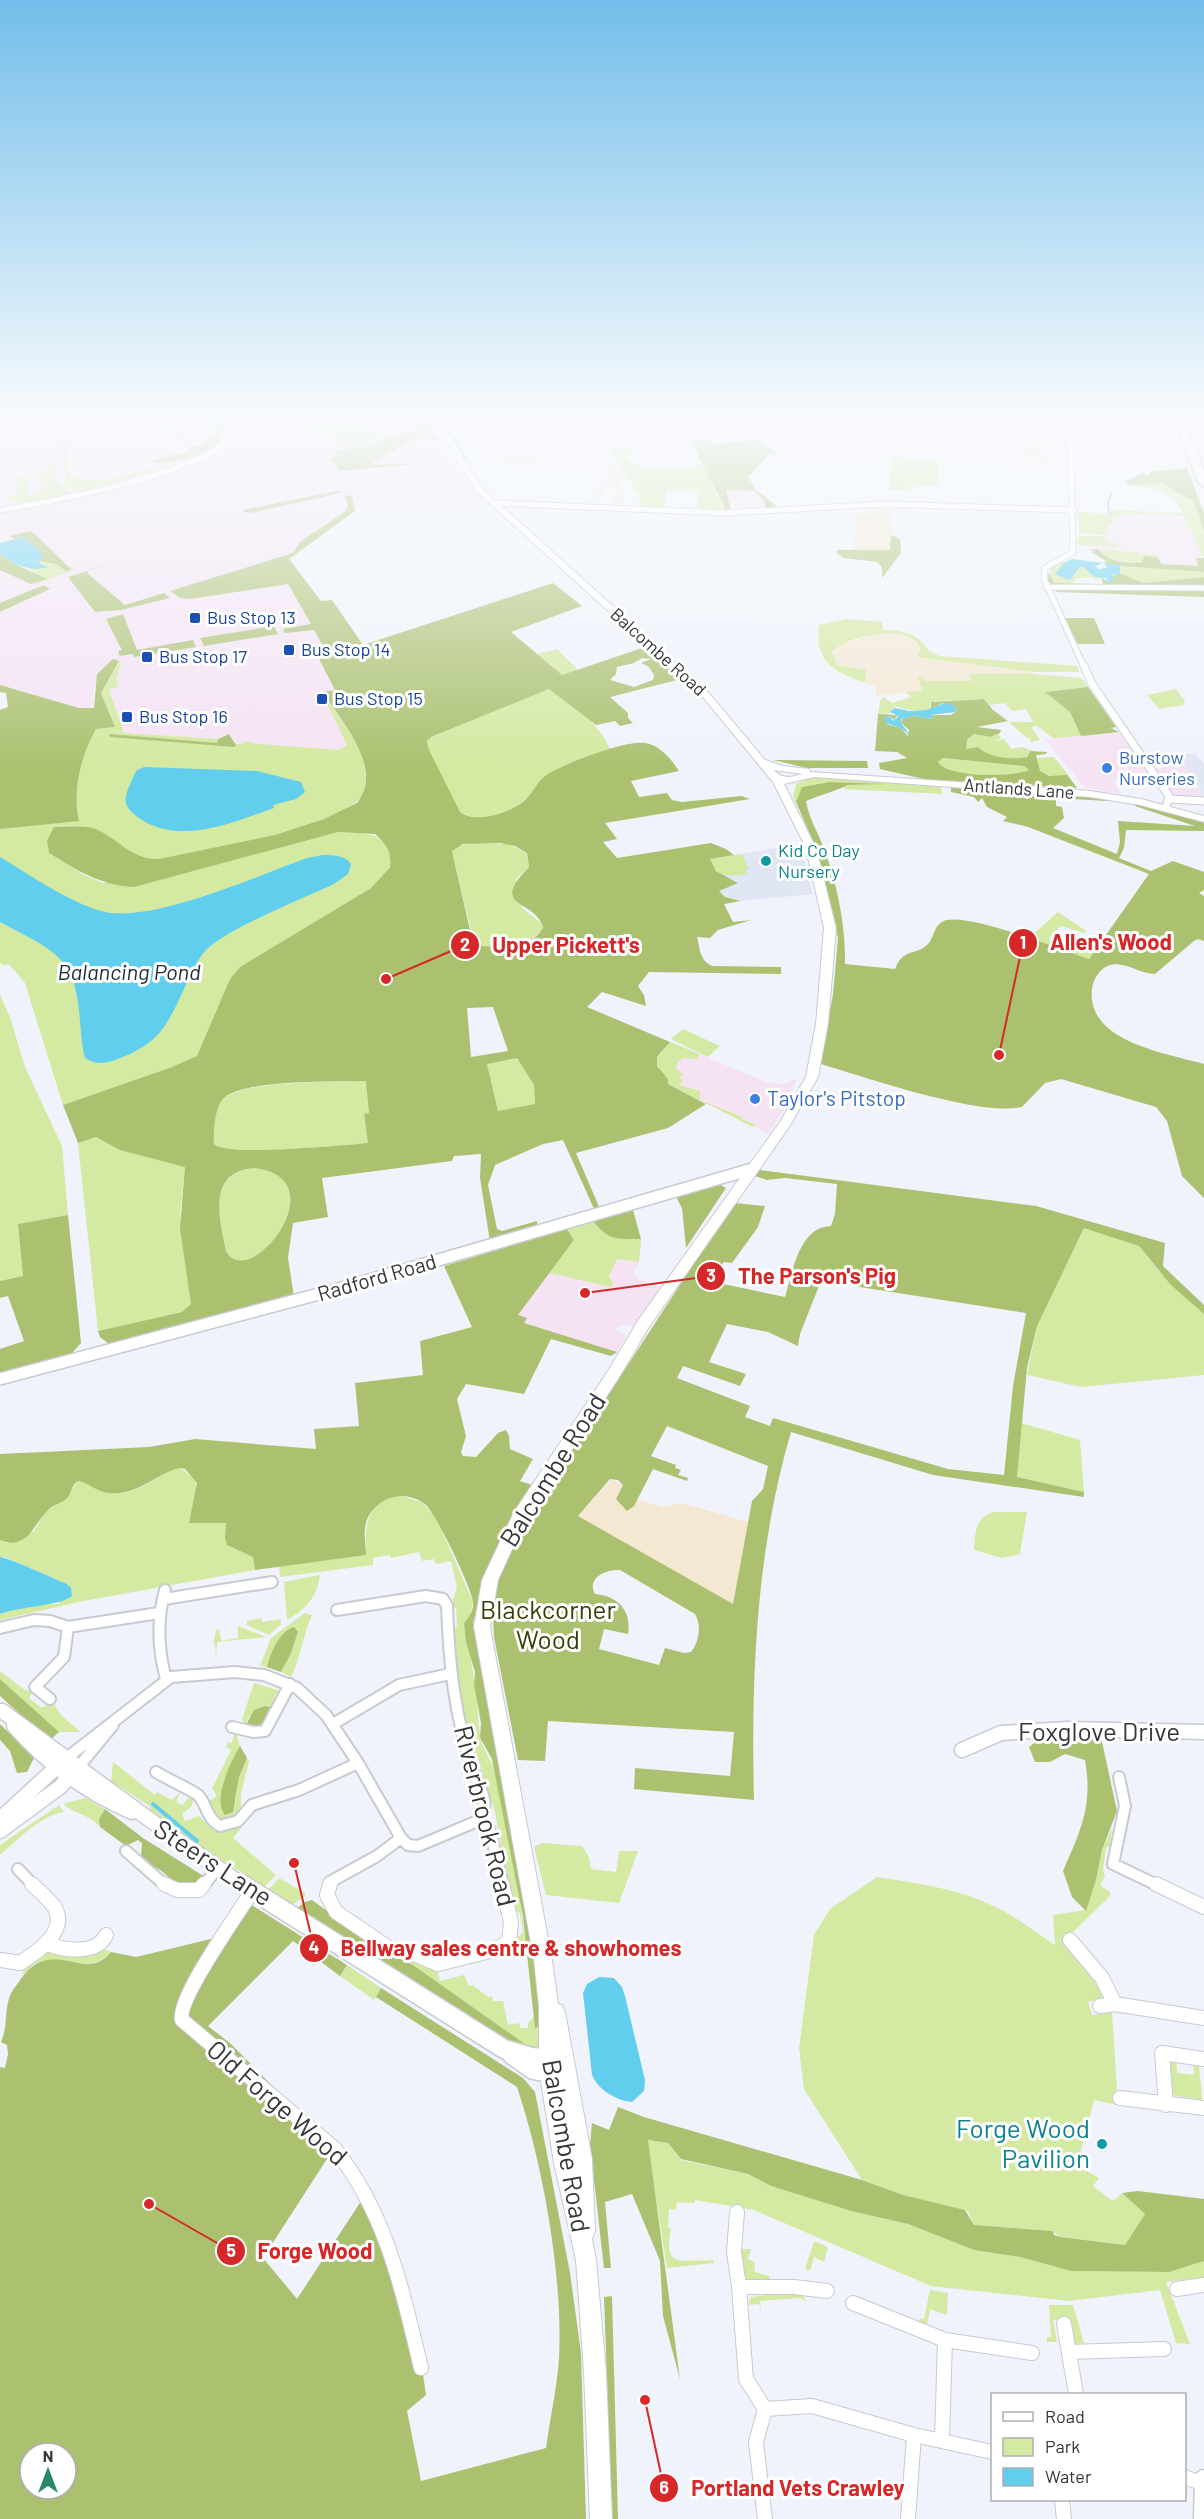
<svg xmlns="http://www.w3.org/2000/svg" width="1204" height="2519" font-family="Barlow,sans-serif">
	<rect width="100%" height="100%" fill="#f0f3fb"/>
	<path fill="#f5e3f4" fill-rule="evenodd" d="M 31,416 L 212,418 L 215,437 L 204,446 L 153,460 L 213,447 L 222,417 L 220,416 L 426,416 L 440,441 L 425,445 L 442,443 L 461,477 L 485,504 L 355,508 L 353,497 L 346,496 L 348,506 L 346,511 L 300,542 L 293,553 L 171,591 L 186,597 L 288,584 L 328,656 L 318,658 L 335,690 L 323,692 L 348,746 L 339,751 L 236,744 L 231,735 L 208,740 L 124,733 L 109,688 L 119,687 L 116,677 L 119,676 L 118,671 L 122,663 L 114,658 L 100,671 L 94,689 L 94,705 L 88,708 L 79,708 L 0,685 L 0,612 L 50,589 L 44,585 L 0,603 L 0,570 L 35,584 L 46,579 L 0,554 L 0,543 L 4,542 L 0,538 L 0,418 ZM 29,531 L 34,533 L 72,568 L 43,554 L 20,537 L 10,536 ZM 84,572 L 125,605 L 163,593 L 169,598 L 101,613 L 68,577 ZM 123,615 L 136,650 L 196,647 L 134,657 L 123,650 L 107,620 Z
		M 725,490 L 755,491 L 764,501 L 766,509 L 731,511 Z
		M 1133,512 L 1183,516 L 1203,558 L 1196,558 L 1199,566 L 1162,564 L 1155,555 L 1088,549 L 1087,546 L 1118,547 L 1118,543 L 1110,543 L 1104,537 L 1103,535 L 1108,534 L 1106,525 L 1112,517 Z
		M 1119,732 L 1150,777 L 1113,780 L 1121,794 L 1085,788 L 1045,739 Z
		M 1185,763 L 1194,778 L 1183,779 L 1184,782 L 1177,783 L 1179,787 L 1199,788 L 1204,798 L 1172,796 L 1155,769 Z
		M 670,1042 L 769,1083 L 784,1084 L 797,1078 L 788,1102 L 769,1134 L 668,1084 Z
		M 617,1259 L 639,1262 L 633,1275 L 639,1277 L 638,1279 L 660,1287 L 635,1327 L 625,1324 L 614,1329 L 626,1335 L 617,1352 L 523,1323 L 518,1315 L 549,1273 L 611,1287 L 609,1277 Z"/>
	<path fill="#f4e8d3" d="M 1018,441 L 1067,444 L 1068,450 L 1045,449 L 1044,455 L 1052,456 L 1052,462 L 1018,460 Z
		M 525,453 L 537,455 L 538,459 L 549,460 L 507,464 L 502,460 L 467,458 Z
		M 622,467 L 630,479 L 617,481 L 625,496 L 622,506 L 616,506 L 612,505 L 612,495 L 617,495 L 615,485 L 603,485 L 603,494 L 593,493 L 594,487 L 612,482 L 602,470 Z
		M 876,505 L 893,505 L 890,550 L 854,550 L 857,514 L 870,514 L 871,508 Z
		M 881,632 L 900,635 L 914,641 L 919,646 L 917,657 L 992,665 L 993,668 L 1025,669 L 1033,672 L 1033,675 L 973,681 L 924,681 L 923,691 L 876,696 L 876,686 L 865,683 L 865,670 L 837,665 L 832,655 L 839,645 Z
		M 612,1479 L 623,1485 L 617,1495 L 634,1506 L 637,1500 L 664,1507 L 682,1503 L 748,1522 L 733,1605 L 578,1516 Z"/>
	<path fill="#e1e6f5" d="M 1195,753 L 1204,764 L 1204,796 L 1180,755 Z
		M 800,844 L 813,894 L 741,901 L 726,897 L 718,891 L 737,882 L 719,873 L 710,859 Z"/>
	<path fill="#d4e9a1" d="M 315,419 L 316,424 L 333,421 L 333,426 L 349,421 L 350,429 L 367,425 L 367,431 L 372,433 L 371,429 L 376,429 L 378,435 L 413,429 L 384,439 L 382,444 L 345,448 L 341,444 L 325,448 L 340,443 L 334,439 L 318,444 L 336,437 L 302,430 L 309,426 L 309,420 Z
		M 67,436 L 67,471 C 73,473 68,475 76,477 C 109,487 144,466 177,464 L 84,491 L 72,491 L 64,483 L 65,478 L 67,479 L 64,472 L 63,438 Z
		M 636,447 L 625,457 C 648,477 677,470 704,464 L 724,511 L 697,509 L 698,492 L 666,491 L 664,508 L 645,507 L 639,504 L 640,496 L 610,449 Z
		M 893,457 L 937,460 L 939,486 L 912,485 L 911,491 L 889,490 Z
		M 51,459 L 56,462 L 57,481 L 72,494 C 51,499 23,508 4,496 L 17,495 L 17,478 L 29,477 L 27,494 L 41,493 L 42,476 L 24,474 L 46,472 L 46,465 L 51,464 Z
		M 1149,481 L 1161,482 L 1194,502 L 1204,531 L 1204,558 L 1183,516 C 1154,514 1137,512 1112,517 L 1114,523 L 1107,525 L 1108,535 L 1079,533 L 1078,512 L 1110,514 L 1110,510 L 1183,513 C 1167,486 1156,490 1130,485 Z
		M 1079,536 L 1104,536 L 1110,543 L 1118,543 L 1118,547 L 1078,545 L 1076,544 Z
		M 47,546 L 71,567 L 76,567 L 73,570 C 60,575 46,582 33,584 L 46,579 L 24,566 L 40,569 L 47,567 L 39,563 L 39,561 L 56,564 L 67,572 L 72,568 Z
		M 1110,550 L 1155,555 L 1160,559 L 1145,556 L 1142,562 C 1127,564 1110,561 1099,551 Z
		M 1071,559 L 1065,562 L 1085,567 L 1094,577 L 1100,577 L 1096,580 L 1090,577 L 1076,579 L 1073,584 L 1054,583 L 1050,569 L 1055,565 Z
		M 1120,565 L 1204,572 L 1204,577 L 1143,583 L 1120,573 Z
		M 846,619 L 882,622 L 883,630 C 896,630 912,632 921,641 C 928,649 929,653 940,656 L 1077,666 L 1079,672 L 1033,672 L 917,657 L 920,649 C 913,622 843,635 832,653 L 837,665 L 866,670 L 865,683 C 833,670 815,664 819,625 Z
		M 557,649 L 578,670 L 562,676 L 537,654 Z
		M 114,658 L 122,663 L 118,671 L 119,676 L 116,677 L 119,687 L 109,689 L 124,733 L 218,739 L 218,743 L 243,744 L 242,742 L 250,741 L 249,743 L 339,750 L 347,745 L 325,700 L 328,700 C 345,728 375,759 363,794 C 353,822 182,861 150,860 C 127,858 115,835 95,829 C 83,825 66,827 54,827 L 49,853 L 84,875 L 103,883 L 338,832 C 366,834 389,829 391,865 L 373,886 L 363,893 L 240,967 L 230,979 L 201,1051 L 192,1060 L 63,1105 L 25,983 L 9,964 L 5,966 L 0,963 L 0,829 L 79,820 C 72,790 81,756 96,729 L 115,727 L 101,693 L 119,662 Z
		M 970,674 L 1033,674 L 1081,678 L 1088,687 L 1046,692 L 1070,712 L 1081,736 L 1053,738 L 1037,726 L 1031,727 L 1040,740 L 1031,742 L 1030,738 L 1027,738 L 1009,722 L 1033,722 L 1026,709 L 1012,711 L 1005,703 L 989,705 L 984,699 L 936,701 L 930,703 L 931,709 C 918,711 907,711 895,706 L 890,713 L 878,714 L 880,701 L 884,697 L 892,703 L 911,697 L 906,692 L 923,691 L 918,677 L 923,677 L 924,681 L 972,681 Z
		M 550,689 C 573,707 598,721 610,749 C 589,755 564,764 546,776 C 536,782 533,794 524,800 C 507,815 475,827 457,809 C 450,794 424,754 428,739 L 494,709 Z
		M 1176,689 L 1185,701 L 1183,705 L 1159,709 L 1147,695 Z
		M 974,734 L 990,737 L 998,734 L 1001,738 L 994,741 L 1004,739 L 1012,749 L 1022,747 L 1033,751 L 1029,751 L 1027,757 C 1012,760 990,758 978,747 L 966,749 L 965,743 Z
		M 1054,757 L 1077,786 L 1067,775 C 1052,778 1035,777 1037,758 Z
		M 943,758 L 1024,766 L 1029,770 C 1014,777 947,778 938,762 Z
		M 812,777 L 940,786 L 943,794 L 843,789 L 847,785 L 880,784 L 826,782 L 802,787 L 796,804 L 793,797 L 796,784 Z
		M 476,843 L 508,844 L 527,853 L 529,867 L 516,879 L 522,908 L 542,924 L 542,930 C 529,945 492,953 474,943 L 452,851 L 458,846 Z
		M 742,854 L 749,869 L 745,870 L 747,874 C 730,877 716,878 710,859 Z
		M 1058,912 L 1086,931 L 1085,933 L 1061,926 L 1049,938 L 1050,942 L 1082,950 L 1087,948 L 1094,935 L 1104,936 L 1089,959 L 1028,939 Z
		M 0,995 L 10,1017 L 25,1067 L 62,1146 L 68,1215 L 18,1224 L 23,1276 L 0,1281 Z
		M 683,1029 L 720,1046 L 708,1057 L 671,1039 Z
		M 670,1042 L 700,1054 L 696,1059 L 684,1058 L 677,1062 L 676,1069 L 683,1074 L 679,1078 L 683,1080 L 679,1085 L 700,1091 L 700,1100 L 742,1117 L 741,1119 L 755,1124 L 753,1127 L 668,1084 L 655,1061 Z
		M 517,1058 L 534,1085 L 535,1104 L 498,1111 L 487,1064 Z
		M 367,1081 L 369,1114 L 364,1114 L 368,1143 C 345,1145 226,1157 214,1144 C 213,1133 215,1108 222,1100 C 240,1080 338,1082 367,1081 Z
		M 191,1111 L 180,1215 L 192,1304 L 182,1312 L 98,1331 L 78,1143 L 125,1124 Z
		M 253,1168 C 341,1177 249,1294 226,1251 C 220,1220 206,1174 253,1168 Z
		M 593,1221 C 608,1240 617,1239 641,1239 L 639,1262 L 617,1259 L 609,1277 L 613,1283 L 611,1287 L 549,1273 L 574,1240 L 567,1229 Z
		M 1085,1227 L 1139,1246 L 1158,1270 L 1204,1314 L 1204,1375 L 1081,1387 L 1027,1375 L 1038,1321 Z
		M 1021,1423 L 1080,1440 L 1084,1492 L 1017,1477 Z
		M 180,1468 L 196,1480 L 196,1490 L 226,1523 L 225,1539 L 227,1545 L 253,1557 L 255,1570 L 78,1602 L 0,1620 L 0,1614 C 20,1606 38,1604 59,1604 L 62,1582 L 5,1557 L 0,1557 L 0,1540 L 7,1543 L 34,1531 L 47,1510 L 65,1500 L 78,1481 C 92,1484 102,1493 119,1493 C 142,1493 159,1472 180,1468 Z
		M 401,1496 L 422,1502 L 437,1519 L 473,1602 L 470,1616 L 464,1623 C 472,1660 477,1697 480,1736 C 480,1745 492,1760 495,1773 C 508,1831 520,1890 526,1949 L 519,1944 L 517,1938 L 523,1932 L 520,1914 L 513,1908 L 495,1812 L 465,1718 L 451,1632 L 457,1626 L 456,1608 L 451,1606 L 457,1587 L 451,1561 L 436,1564 L 434,1559 L 422,1561 L 419,1552 L 391,1558 L 390,1555 L 373,1558 L 373,1565 L 280,1577 L 279,1566 L 366,1555 C 365,1528 365,1498 401,1496 Z
		M 993,1512 L 1027,1512 L 1020,1554 L 1002,1558 L 974,1550 C 975,1534 975,1518 993,1512 Z
		M 320,1575 C 317,1597 306,1609 287,1620 L 284,1582 Z
		M 305,1613 L 312,1615 C 303,1635 301,1656 291,1677 L 281,1672 L 291,1653 L 298,1632 L 278,1641 L 267,1667 L 260,1666 L 271,1638 Z
		M 262,1618 L 262,1622 L 281,1619 L 281,1624 L 269,1635 L 247,1625 L 247,1621 Z
		M 238,1626 L 266,1637 L 217,1642 L 216,1658 L 215,1644 L 213,1645 L 216,1630 L 219,1629 L 221,1641 L 238,1638 Z
		M 0,1671 L 25,1690 L 33,1692 L 29,1698 L 42,1708 L 49,1703 L 54,1704 L 61,1715 L 80,1732 L 59,1732 L 0,1679 Z
		M 254,1683 L 280,1691 L 275,1695 L 271,1707 L 265,1706 L 248,1718 L 246,1725 L 242,1719 Z
		M 235,1731 L 240,1746 L 232,1761 L 224,1786 L 235,1805 L 239,1777 L 247,1758 L 249,1761 L 241,1794 L 241,1812 L 238,1816 L 222,1821 L 215,1816 L 209,1801 L 217,1796 L 212,1789 L 231,1750 L 226,1747 L 228,1742 L 232,1743 Z
		M 113,1762 L 155,1795 L 157,1792 L 172,1800 L 180,1792 L 176,1802 L 183,1805 L 188,1798 L 193,1799 L 192,1806 L 182,1814 L 185,1821 L 199,1816 L 214,1831 L 242,1827 L 233,1838 L 276,1875 L 264,1887 L 148,1812 L 151,1807 L 111,1781 Z
		M 85,1798 L 105,1809 L 99,1819 L 100,1827 C 89,1814 75,1814 63,1804 Z
		M 59,1805 L 64,1812 C 39,1816 19,1839 0,1855 L 0,1845 Z
		M 1112,1828 L 1110,1846 L 1106,1848 L 1103,1870 L 1105,1876 L 1100,1885 L 1110,1892 L 1110,1896 L 1065,1940 L 1097,1979 L 1104,1997 L 1088,2002 L 1092,2015 L 1112,2012 L 1118,2105 L 1094,2100 L 1077,2166 L 1099,2178 L 1093,2186 L 1113,2201 L 1122,2193 L 1145,2214 L 1125,2245 L 1060,2237 L 1053,2231 L 974,2225 L 968,2211 L 903,2195 L 862,2180 L 804,2089 L 799,2048 L 814,1935 L 830,1909 L 877,1877 C 915,1883 956,1888 991,1905 C 1014,1915 1034,1931 1055,1945 L 1053,1915 L 1086,1910 L 1096,1880 L 1102,1850 Z
		M 542,1843 L 582,1846 L 589,1857 L 591,1869 L 616,1872 L 619,1851 L 638,1851 L 619,1903 L 546,1895 L 534,1847 Z
		M 279,1878 L 305,1893 L 305,1896 L 291,1906 L 268,1890 Z
		M 104,1949 L 111,1952 C 87,1982 51,1939 24,1974 L 22,1973 L 30,1962 L 45,1950 L 78,1953 L 90,1957 Z
		M 388,1954 L 407,1957 L 437,1968 L 440,1981 L 464,1975 L 469,1986 L 473,1985 L 488,1997 L 492,1996 L 493,2001 L 503,2001 L 508,2025 L 519,2023 L 521,2028 L 528,2028 L 528,2023 L 534,2017 L 535,2028 L 539,2027 L 540,2048 L 527,2052 L 484,2030 L 523,2043 L 413,1965 Z
		M 347,1965 L 381,1988 L 374,2000 L 340,1976 Z
		M 1170,2060 L 1176,2060 L 1177,2073 L 1194,2075 L 1193,2063 L 1199,2065 L 1202,2100 L 1172,2095 Z
		M 647,2140 L 668,2143 L 681,2160 L 748,2174 L 771,2186 L 851,2211 L 908,2224 L 974,2250 L 1020,2257 L 1071,2271 L 1169,2272 L 1204,2261 L 1204,2277 L 1166,2282 L 1190,2344 L 1176,2343 L 1160,2290 L 1069,2301 L 931,2286 L 754,2210 L 695,2200 L 694,2203 L 677,2202 L 676,2210 L 669,2209 L 668,2227 L 671,2228 C 663,2269 680,2260 713,2260 L 714,2263 L 667,2268 Z
		M 814,2241 L 828,2247 L 824,2262 L 814,2257 L 810,2271 L 805,2269 Z
		M 741,2249 L 751,2249 L 748,2259 L 754,2262 L 755,2272 L 769,2276 L 770,2279 L 745,2279 Z
		M 930,2290 L 948,2293 L 947,2315 L 930,2309 L 927,2325 L 919,2323 L 920,2318 L 924,2319 Z
		M 795,2291 L 802,2294 L 806,2302 L 801,2298 L 760,2301 L 761,2310 L 759,2304 L 748,2305 L 751,2297 Z
		M 1049,2305 L 1073,2305 L 1084,2343 L 1074,2344 L 1069,2320 L 1053,2320 L 1057,2342 L 1047,2342 L 1047,2337 L 1051,2337 Z"/>
	<path fill="#abc170" fill-rule="evenodd" d="M 152,416 L 220,416 L 223,418 C 223,422 224,428 223,432 C 219,456 174,462 156,463 L 152,460 L 190,451 L 189,446 L 203,446 L 203,441 L 215,437 L 212,419 L 152,418 Z
		M 416,416 L 427,416 L 440,441 L 424,438 L 410,441 L 369,465 L 425,463 L 340,471 L 330,458 L 338,456 L 335,451 L 382,444 L 384,439 L 412,431 L 413,427 L 420,426 Z
		M 709,440 L 712,444 L 758,440 L 777,454 L 769,454 L 748,477 L 757,491 L 779,508 L 766,509 L 764,501 L 755,491 L 726,490 L 731,511 L 724,511 L 724,506 L 691,441 Z
		M 1187,468 L 1204,513 L 1204,531 L 1194,502 L 1162,483 L 1130,485 L 1125,482 L 1141,474 L 1150,475 L 1150,472 Z
		M 338,491 L 344,492 L 256,512 L 247,513 L 243,510 Z
		M 352,495 L 355,511 L 289,559 L 321,601 L 332,600 L 363,645 L 553,583 L 582,606 L 511,632 L 562,675 L 648,646 L 681,679 L 610,697 L 628,713 L 628,718 L 633,723 L 620,726 L 615,721 L 596,725 L 549,689 L 431,737 L 427,741 L 429,750 L 460,812 C 476,825 514,812 527,798 C 534,791 537,782 545,776 C 562,764 625,740 645,743 C 660,745 671,759 679,771 L 631,781 L 639,797 L 667,793 L 672,800 L 682,802 L 741,796 L 750,799 L 605,823 L 617,839 L 603,842 L 617,858 L 711,843 L 726,849 L 734,855 L 710,859 L 716,871 L 738,883 L 719,891 L 725,897 L 741,901 L 724,904 L 733,922 L 751,920 L 718,930 L 710,938 L 697,937 C 700,949 700,962 713,966 L 781,967 L 781,974 L 649,972 L 638,986 L 644,995 L 646,1006 L 602,992 L 587,1007 L 670,1042 L 657,1057 L 657,1066 L 668,1079 L 668,1084 L 706,1104 L 668,1128 L 576,1153 L 600,1209 L 595,1211 L 563,1140 L 543,1144 L 495,1165 L 488,1185 L 497,1229 L 502,1231 L 537,1221 L 538,1227 L 490,1242 L 480,1178 L 481,1154 L 454,1156 L 452,1161 L 322,1178 L 328,1217 L 293,1223 L 288,1258 L 294,1297 L 109,1344 L 100,1337 L 98,1331 L 182,1312 L 191,1304 L 180,1228 L 185,1167 L 120,1150 L 96,1137 L 78,1143 L 63,1105 L 172,1067 L 197,1056 L 230,979 L 240,967 L 371,888 L 390,867 C 392,853 386,843 375,834 L 338,832 L 134,887 C 100,885 78,871 49,853 L 47,841 L 54,827 C 66,827 85,825 96,829 C 119,839 131,860 159,859 L 275,835 L 324,819 L 357,803 C 385,768 341,722 323,692 L 335,690 L 318,657 L 328,655 L 314,630 L 285,633 L 283,629 L 311,624 L 288,584 L 190,599 L 180,598 L 170,591 L 293,553 L 300,542 L 346,511 L 348,506 L 345,496 ZM 642,658 L 651,659 L 641,663 L 649,667 L 654,675 L 653,680 L 634,687 L 610,680 L 616,674 L 617,667 L 634,663 ZM 500,843 L 515,846 L 527,853 L 529,867 C 488,909 534,898 543,927 C 535,948 495,949 476,945 L 472,939 L 452,851 L 463,844 ZM 493,1007 L 508,1051 L 471,1057 L 467,1008 ZM 517,1058 L 534,1085 L 535,1104 L 498,1111 L 487,1064 ZM 366,1081 L 369,1113 L 364,1114 L 368,1143 C 344,1145 226,1157 214,1144 C 213,1133 215,1107 223,1099 C 242,1079 337,1082 366,1081 ZM 253,1168 C 341,1177 249,1294 226,1251 C 220,1220 206,1173 253,1168 Z
		M 30,531 L 34,533 L 71,569 L 67,572 L 56,564 L 39,561 L 23,537 L 15,539 L 9,536 Z
		M 891,535 L 900,539 L 901,553 L 882,578 L 882,568 L 878,562 L 844,558 L 837,554 L 837,550 L 890,550 Z
		M 1088,549 L 1098,549 C 1108,562 1127,564 1142,562 L 1144,556 L 1158,558 L 1162,564 L 1198,566 L 1196,558 L 1204,558 L 1204,572 L 1109,565 L 1103,563 L 1106,561 L 1091,552 L 1096,551 Z
		M 0,554 C 15,565 30,571 47,579 L 31,584 L 0,570 Z
		M 116,562 L 89,570 L 87,573 L 125,605 L 164,593 L 170,598 L 121,610 L 95,612 L 68,577 Z
		M 1049,572 L 1054,583 L 1103,584 L 1101,577 L 1107,581 L 1114,581 L 1112,576 L 1120,573 L 1143,583 L 1204,577 L 1204,586 L 1053,586 L 1048,581 Z
		M 44,585 L 50,589 L 0,612 L 0,603 Z
		M 1062,589 L 1204,590 L 1204,597 L 1055,592 Z
		M 123,614 L 137,650 L 193,640 L 196,647 L 134,657 L 132,654 L 120,656 L 118,651 L 122,650 L 106,619 Z
		M 1064,618 L 1094,618 L 1105,644 L 1078,644 Z
		M 274,626 L 278,634 L 204,646 L 200,638 Z
		M 113,659 L 119,661 L 101,693 L 115,727 L 96,729 C 81,756 72,790 79,821 L 0,829 L 0,710 L 8,707 L 6,693 L 0,692 L 0,685 L 79,708 L 94,708 L 97,674 Z
		M 1088,687 L 1116,727 L 1111,728 L 1119,732 L 1081,736 L 1070,712 L 1045,692 Z
		M 984,699 L 993,710 L 1008,721 L 977,727 L 1001,730 L 1000,733 L 990,737 L 974,734 L 967,740 L 966,749 L 978,747 C 990,758 1012,760 1027,757 L 1030,751 L 1047,752 L 1046,754 L 1036,755 L 1040,771 L 1049,776 L 1067,775 L 1077,788 L 928,780 L 880,769 L 879,763 L 907,758 L 897,752 L 875,751 L 878,714 L 898,715 L 894,720 L 890,716 L 885,717 L 887,724 L 901,728 L 908,736 L 909,730 L 901,723 L 902,719 L 914,716 L 932,719 L 934,718 L 930,715 L 951,715 L 957,711 L 943,703 L 931,709 L 931,702 ZM 943,758 L 1024,766 L 1029,770 C 1014,777 947,778 938,762 Z
		M 109,734 L 217,743 L 218,739 L 229,734 L 236,745 L 234,747 L 110,737 Z
		M 773,760 L 867,761 L 868,768 L 807,768 Z
		M 829,782 L 887,784 L 847,785 C 844,788 815,797 806,801 C 809,819 818,832 824,849 C 837,883 846,927 845,964 L 895,969 C 904,947 915,956 927,945 C 934,939 933,927 942,922 C 961,909 1064,951 1089,959 L 1149,874 L 1028,827 L 1003,821 L 1007,817 L 987,807 L 982,798 L 978,802 L 974,797 L 951,792 L 951,788 L 1018,790 L 1104,799 L 1107,801 L 1056,798 L 1056,806 L 1062,807 L 1064,818 L 1053,828 L 1117,854 L 1120,842 L 1118,821 L 1195,826 L 1135,806 L 1135,802 L 1204,821 L 1204,831 L 1126,830 L 1124,848 L 1119,858 L 1151,871 L 1173,861 L 1204,872 L 1204,890 L 1199,893 L 1204,896 L 1204,941 L 1198,939 L 1194,941 L 1155,974 C 1140,974 1125,961 1110,965 C 1100,968 1093,979 1092,989 C 1086,1042 1166,1053 1204,1064 L 1204,1198 L 1182,1176 L 1167,1121 L 1156,1107 L 1061,1079 L 1045,1083 L 1022,1107 C 981,1117 864,1077 821,1064 L 833,994 L 838,938 L 819,855 L 796,802 L 802,787 Z
		M 760,1170 L 1036,1206 L 1165,1243 L 1163,1266 L 1204,1305 L 1204,1314 L 1171,1285 L 1139,1246 L 1084,1228 L 1037,1326 L 1027,1368 L 1017,1477 L 1084,1492 L 1084,1497 L 933,1475 L 791,1432 C 756,1551 751,1677 754,1800 L 634,1789 L 635,1768 L 730,1776 L 734,1732 L 548,1721 L 545,1761 L 518,1760 L 494,1637 L 490,1562 L 473,1623 L 526,1905 L 542,2017 L 539,2027 L 535,2028 L 523,1917 L 492,1759 L 480,1738 L 481,1723 L 474,1685 L 475,1672 L 466,1642 L 464,1623 C 469,1617 474,1611 473,1602 C 471,1587 436,1513 425,1504 C 404,1488 373,1498 366,1523 C 363,1533 366,1545 366,1555 L 255,1570 L 253,1557 L 227,1545 L 225,1539 L 226,1523 L 189,1523 L 197,1483 L 185,1469 L 180,1468 C 156,1473 139,1496 109,1493 C 97,1492 89,1483 78,1481 C 72,1485 72,1491 68,1497 C 63,1504 53,1504 48,1510 C 33,1525 27,1551 0,1540 L 0,1454 L 149,1447 L 195,1439 L 316,1449 L 314,1429 L 359,1426 L 355,1383 L 423,1375 L 420,1341 L 472,1327 L 444,1266 L 567,1229 L 574,1240 L 518,1315 L 527,1318 L 524,1323 L 617,1352 L 611,1356 L 551,1339 L 524,1394 L 466,1384 L 457,1399 L 466,1436 L 461,1452 L 463,1456 L 476,1457 L 498,1433 L 506,1430 L 509,1436 L 510,1449 L 533,1459 L 520,1481 L 532,1485 L 539,1474 L 552,1478 C 615,1388 672,1294 735,1203 L 765,1206 L 758,1227 L 732,1263 L 724,1262 L 704,1280 L 785,1297 C 793,1271 799,1227 831,1226 L 835,1214 L 837,1184 L 785,1178 L 767,1180 L 755,1176 ZM 821,1281 L 1026,1313 L 1013,1386 L 1004,1475 L 948,1469 L 773,1418 L 770,1426 L 745,1417 L 750,1406 L 677,1378 L 683,1366 L 740,1386 L 746,1374 L 709,1362 L 727,1324 L 768,1332 L 798,1346 L 800,1334 ZM 667,1426 L 768,1466 L 763,1489 L 752,1501 L 733,1604 L 578,1516 L 610,1479 L 618,1480 L 623,1485 L 616,1499 L 627,1511 L 634,1506 L 653,1469 L 687,1481 L 688,1478 L 678,1475 L 681,1470 L 675,1468 L 676,1465 L 651,1456 ZM 620,1570 L 695,1614 C 702,1626 699,1641 691,1652 L 684,1653 L 665,1648 L 659,1665 L 599,1649 L 604,1629 L 628,1634 C 632,1611 618,1596 595,1594 C 586,1578 606,1569 620,1570 Z
		M 719,1184 L 726,1188 L 686,1248 L 682,1208 L 676,1197 Z
		M 633,1210 L 641,1239 C 616,1239 609,1241 593,1221 Z
		M 68,1215 L 81,1343 L 71,1354 L 0,1374 L 0,1349 L 24,1341 L 8,1296 L 0,1298 L 0,1281 L 23,1276 L 18,1224 Z
		M 294,1627 L 298,1632 L 291,1653 L 281,1672 L 267,1667 C 271,1653 278,1632 294,1627 Z
		M 0,1679 L 59,1732 L 49,1741 L 0,1696 Z
		M 265,1706 L 271,1707 L 260,1730 L 246,1725 L 254,1710 Z
		M 0,1724 L 34,1758 L 27,1772 L 17,1773 L 10,1751 L 0,1740 Z
		M 1045,1735 L 1101,1737 L 1117,1811 L 1102,1850 L 1096,1880 L 1086,1911 L 1072,1897 L 1063,1871 C 1081,1830 1093,1805 1085,1760 L 1065,1754 L 1050,1762 L 1035,1762 L 1029,1747 Z
		M 240,1746 L 247,1758 L 239,1777 L 233,1812 L 225,1815 C 212,1800 231,1761 240,1746 Z
		M 105,1809 L 143,1838 L 205,1877 C 177,1903 169,1866 147,1865 L 141,1856 L 142,1843 L 138,1840 L 126,1846 L 100,1827 L 99,1819 Z
		M 312,1900 L 381,1950 L 413,1965 L 525,2044 L 502,2038 L 296,1909 L 305,1902 Z
		M 250,1904 L 347,1965 L 340,1976 L 313,1956 L 305,1959 L 299,1955 L 300,1946 L 293,1941 L 208,2026 L 231,2044 L 334,2148 L 263,2258 L 297,2299 L 367,2192 L 423,2374 L 426,2395 L 407,2411 L 421,2481 L 546,2448 C 550,2418 557,2388 559,2358 C 563,2276 543,2165 517,2087 L 376,1997 L 381,1988 L 523,2078 L 535,2092 L 570,2273 L 581,2353 L 586,2519 L 0,2519 L 0,2067 L 5,2068 L 8,2054 L 7,2045 L 1,2042 C 8,2027 4,2010 10,1996 C 12,1990 17,1985 20,1980 C 52,1933 85,1985 111,1952 L 136,1957 L 219,1937 ZM 30,2453 L 66,2453 L 66,2489 L 30,2489 Z
		M 618,2107 L 644,2117 L 862,2180 L 903,2195 L 965,2210 L 974,2225 L 1053,2231 L 1054,2235 L 1060,2237 L 1125,2245 L 1145,2214 L 1122,2193 L 1138,2191 L 1204,2199 L 1204,2261 L 1169,2272 L 1071,2271 L 1020,2257 L 974,2250 L 908,2224 L 851,2211 L 771,2186 L 748,2174 L 681,2159 L 668,2143 L 648,2140 L 680,2379 L 663,2316 L 660,2261 L 632,2194 L 605,2202 L 611,2268 L 604,2268 L 590,2145 L 592,2123 L 609,2130 Z
		M 612,2296 L 618,2519 L 612,2519 L 604,2297 Z"/>
	<path fill="#61ceee" d="M 23,537 L 43,554 L 39,563 L 48,567 C 32,573 13,564 0,554 L 0,543 Z
		M 1072,559 L 1103,563 L 1095,566 L 1099,569 L 1107,568 L 1105,564 L 1120,565 L 1120,574 L 1112,575 L 1114,582 L 1109,582 L 1105,578 L 1094,577 L 1084,567 L 1080,567 L 1070,580 L 1055,574 L 1064,563 Z
		M 945,703 L 955,706 L 956,712 L 930,715 L 934,718 L 932,719 L 914,716 L 901,719 L 901,723 L 911,736 L 901,728 L 886,723 L 885,717 L 890,716 L 893,721 L 899,716 L 890,712 L 895,708 L 909,711 L 926,710 Z
		M 144,767 L 257,771 L 301,782 L 305,792 L 296,799 L 273,805 L 274,808 C 231,823 177,847 136,816 C 130,811 124,805 126,797 C 127,788 133,779 136,771 Z
		M 323,855 C 333,855 345,855 351,864 L 348,874 L 334,884 C 300,900 235,925 208,948 C 200,955 196,965 191,975 C 170,1015 167,1041 120,1058 C 108,1063 97,1066 85,1058 C 77,1027 84,981 59,958 C 43,942 19,933 0,922 L 0,857 C 28,874 71,903 101,911 C 149,925 257,876 307,858 Z
		M 0,1557 C 7,1557 55,1579 67,1584 L 71,1588 L 72,1596 C 64,1605 17,1607 0,1614 Z
		M 599,1977 L 614,1978 L 622,1987 L 625,1996 L 645,2080 L 644,2091 L 632,2102 C 616,2100 599,2091 592,2075 L 583,1993 L 587,1984 Z"/>
	<g fill="none" stroke-linecap="round" stroke-linejoin="round">
		<path stroke="#61ceee" stroke-width="1.5" d="M 441,416 L 466,458
			M 165,426 L 170,429
			M 178,436 L 183,440
			M 1127,483 L 1143,474
			M 1109,514 L 1108,502 L 1112,493"/>
		<path stroke="#61ceee" stroke-width="4" d="M 153,1804 L 197,1841"/>
		<defs>
			<path id="minor-far3" d="M 1070,416 L 1073,552 L 1045,568 L 1044,579 L 1084,667
				M 494,503 L 725,513 L 884,504 L 1074,510
				M 0,510 C 46,503 196,474 225,442 C 231,435 231,425 232,416
				M 1046,587 L 1204,588"/>
			<path id="minor-far2" d="M 1084,666 L 1092,684 L 1169,796 L 1166,808
				M 1170,799 L 1204,801"/>
			<path id="minor-far1" d="M 165,1590 C 157,1619 158,1650 166,1679
				M 164,1599 L 272,1582
				M 337,1610 L 426,1596 L 443,1599 L 447,1606 C 449,1661 454,1716 473,1769 C 479,1787 491,1803 480,1820
				M 0,1628 L 34,1620 L 50,1621 L 68,1627 L 159,1613
				M 50,1699 L 35,1687 L 64,1657 L 68,1627
				M 333,1724 L 399,1685 L 450,1674
				M 232,1727 L 254,1732 L 265,1731 L 290,1684
				M 64,1760 L 171,1677 L 235,1672 L 264,1675 L 297,1688 L 326,1715 L 358,1763 L 401,1838 L 408,1845 L 418,1846 L 480,1820
				M 76,1770 L 113,1725
				M 156,1772 C 165,1778 194,1791 198,1795 C 208,1806 206,1818 220,1826 L 238,1821 L 252,1805 L 299,1790 L 358,1763
				M 1119,1777 L 1125,1806 L 1113,1864 L 1159,1886
				M 480,1820 L 490,1830 L 503,1886
				M 126,1851 L 166,1886
				M 18,1869 L 34,1886
				M 203,1886 L 218,1868
				M 329,1886 L 330,1882 L 377,1856 L 401,1838"/>
			<path id="minor" d="M 164,1884 L 177,1890 L 199,1890 L 204,1884
				M 330,1884 L 327,1895 L 336,1912 L 389,1948 L 412,1953 L 438,1964 L 494,1950 L 509,1942 L 511,1922 L 502,1884
				M 1156,1884 L 1204,1907
				M 253,1890 C 239,1912 176,2000 182,2020 L 334,2148 C 386,2212 402,2289 421,2368
				M 1070,1940 L 1102,1978 L 1115,2004 L 1204,2018
				M 46,1943 C 64,1951 97,1955 106,1935
				M 0,1960 L 20,1963 C 36,1953 68,1932 55,1908 C 50,1900 39,1891 32,1884
				M 1100,2006 L 1115,2004
				M 1120,2098 L 1204,2108
				M 1166,2105 L 1162,2053 L 1204,2059
				M 737,2212 L 734,2252 L 739,2287
				M 1177,2289 L 1204,2285
				M 853,2303 L 945,2340 L 1032,2353
				M 1064,2324 L 1076,2394
				M 1069,2352 L 1164,2349
				M 765,2409 L 746,2379 L 739,2287 L 794,2287 L 827,2291
				M 942,2441 L 945,2340
				M 1184,2477 L 1202,2483
				M 1062,2500 L 1064,2519
				M 765,2519 L 756,2442 L 765,2409 L 812,2406 L 914,2435 L 992,2452
				M 908,2519 L 914,2435"/>
			<path id="tertiary-far2" d="M 0,1379 L 345,1287 L 752,1169"/>
			<path id="tertiary-far1" d="M 2,1711 L 161,1828 L 244,1886
				M 14,1726 C 47,1764 86,1792 132,1812
				M 962,1750 L 1001,1733 L 1068,1729 L 1204,1732
				M 0,1819 L 61,1763
				M 0,1831 L 60,1787 L 74,1772"/>
			<path id="tertiary" d="M 242,1884 L 504,2049 L 531,2057 L 555,2059
				M 512,2055 L 533,2070 L 555,2074
				M 1203,2519 L 1204,2479"/>
			<path id="secondary" d="M 431,416 L 437,416 L 482,488 L 708,692 L 765,760 L 783,766 L 809,769 L 810,772 L 1090,791 L 1141,799 L 1204,816 L 1204,822 L 1140,805 L 1090,797 L 814,777 L 784,784 L 816,848 L 836,928 L 828,1024 L 818,1077 L 789,1127 L 649,1327 L 618,1379 L 525,1521 L 498,1580 L 490,1627 L 552,1960 L 558,2004 L 562,2005 L 565,2012 L 592,2159 L 595,2231 L 592,2239 L 596,2260 L 606,2372 L 612,2519 L 590,2519 L 584,2372 L 576,2260 L 554,2163 L 539,2069 L 539,2007 L 534,1960 L 474,1627 L 482,1580 L 514,1512 L 608,1371 L 639,1319 L 780,1122 L 806,1077 L 816,1024 L 824,928 L 806,848 L 773,782 L 702,696 L 476,491 ZM 774,770 L 803,774 C 791,777 783,780 774,770 Z"/>
			<path id="motorway" d="M 1174,416 L 1182,416 L 1204,471 L 1204,486 L 1199,483 Z
				M 1200,416 L 1204,416 L 1204,420 L 1201,419 Z"/>
		</defs>
		<use href="#minor-far3" stroke="#c7cad2" stroke-width="7"/>
		<use href="#minor-far2" stroke="#c7cad2" stroke-width="9"/>
		<use href="#minor-far1" stroke="#c7cad2" stroke-width="14"/>
		<use href="#minor" stroke="#c7cad2" stroke-width="16"/>
		<use href="#tertiary-far2" stroke="#c7cad2" stroke-width="14"/>
		<use href="#tertiary-far1" stroke="#c7cad2" stroke-width="17"/>
		<use href="#tertiary" stroke="#c7cad2" stroke-width="21"/>
		<use href="#secondary" stroke="#c7cad2" stroke-width="2"/>
		<use href="#motorway" stroke="#c7cad2" stroke-width="4"/>
		<use href="#minor-far3" stroke="#fff" stroke-width="5"/>
		<use href="#minor-far2" stroke="#fff" stroke-width="7"/>
		<use href="#minor-far1" stroke="#fff" stroke-width="10"/>
		<use href="#minor" stroke="#fff" stroke-width="14"/>
		<use href="#tertiary-far2" stroke="#fff" stroke-width="11"/>
		<use href="#tertiary-far1" stroke="#fff" stroke-width="14"/>
		<use href="#tertiary" stroke="#fff" stroke-width="18"/>
		<use href="#secondary" fill="#fff" fill-rule="evenodd"/>
		<use href="#motorway" fill="#fff" fill-rule="evenodd"/>
	</g>
	<linearGradient id="sky" x2="0" y2="1"><stop stop-color="#72beea"/><stop offset="0.54" stop-color="#f8fafd"/><stop offset="1" stop-color="#f8fafd" stop-opacity="0"/></linearGradient>
	<rect width="1204" height="768" fill="url(#sky)"/>
	<g fill="#1a4fb4" stroke="#fff" stroke-width="2">
		<rect x="189" y="612" width="12" height="12" rx="3"/>
		<rect x="283" y="644" width="12" height="12" rx="3"/>
		<rect x="141" y="651" width="12" height="12" rx="3"/>
		<rect x="316" y="693" width="12" height="12" rx="3"/>
		<rect x="121" y="711" width="12" height="12" rx="3"/>
	</g>
	<g fill="#3f7fe0" stroke="#fff" stroke-width="2">
		<circle cx="1107" cy="768" r="6"/>
		<circle cx="755" cy="1099" r="6"/>
	</g>
	<g fill="#0f9aa8" stroke="#fff" stroke-width="2">
		<circle cx="766" cy="861" r="6"/>
		<circle cx="1102" cy="2144" r="6"/>
	</g>
	<g text-anchor="middle" stroke-width="6" stroke-linejoin="round" paint-order="stroke">
		<g font-size="18" fill="#164399" stroke="#fff" text-anchor="start">
			<text x="207" y="624">Bus Stop 13</text>
			<text x="301" y="656">Bus Stop 14</text>
			<text x="159" y="663">Bus Stop 17</text>
			<text x="334" y="705">Bus Stop 15</text>
			<text x="139" y="723">Bus Stop 16</text>
		</g>
		<g font-size="18" fill="#353639" stroke="#fff">
			<text transform="translate(658 652) rotate(42)" y="6">Balcombe Road</text>
			<text transform="translate(1019 789) rotate(4)" y="6">Antlands Lane</text>
		</g>
		<g font-size="18" fill="#366cbe" stroke="#fff" text-anchor="start">
			<text x="1119" y="764">Burstow<tspan x="1119" dy="21">Nurseries</tspan></text>
		</g>
		<g font-size="18" fill="#0d838f" stroke="#fff" text-anchor="start">
			<text x="778" y="857">Kid Co Day<tspan x="778" dy="21">Nursery</tspan></text>
		</g>
		<g font-size="21" fill="#366cbe" stroke="#fff" text-anchor="start">
			<text x="767" y="1106">Taylor's Pitstop</text>
		</g>
		<g font-size="21" fill="#353639" stroke="#fff">
			<text transform="translate(377 1278) rotate(-16)" y="7">Radford Road</text>
		</g>
		<g font-size="22" font-style="italic" fill="#1b2e35" stroke="#fff">
			<text x="129" y="980">Balancing Pond</text>
		</g>
		<g font-size="26" fill="#353639" stroke="#fff">
			<text transform="translate(553 1470) rotate(-58)" y="9">Balcombe Road</text>
			<text x="1099" y="1741">Foxglove Drive</text>
			<text transform="translate(485 1816) rotate(76)" y="9">Riverbrook Road</text>
			<text transform="translate(213 1863) rotate(33)" y="9">Steers Lane</text>
			<text transform="translate(277 2103) rotate(41)" y="9">Old Forge Wood</text>
			<text transform="translate(566 2146) rotate(80)" y="9">Balcombe Road</text>
		</g>
		<g font-size="26" fill="#344102" stroke="#fff">
			<text x="548" y="1619">Blackcorner<tspan x="548" dy="30">Wood</tspan></text>
		</g>
		<g font-size="26" fill="#0d838f" stroke="#fff" text-anchor="end">
			<text x="1090" y="2138">Forge Wood<tspan x="1090" dy="30">Pavilion</tspan></text>
		</g>
	</g>
	<path fill="none" stroke="#d62828" stroke-width="2" d="M999 1055L1023 943M386 979L465 945M585 1293L711 1276M294 1863L314 1948M149 2204L231 2251M645 2400L664 2488"/>
	<g fill="#d62828" stroke="#fff" stroke-width="2">
		<circle cx="999" cy="1055" r="6"/>
		<circle cx="386" cy="979" r="6"/>
		<circle cx="585" cy="1293" r="6"/>
		<circle cx="294" cy="1863" r="6"/>
		<circle cx="149" cy="2204" r="6"/>
		<circle cx="645" cy="2400" r="6"/>
		<circle cx="1023" cy="943" r="15"/>
		<circle cx="465" cy="945" r="15"/>
		<circle cx="711" cy="1276" r="15"/>
		<circle cx="314" cy="1948" r="15"/>
		<circle cx="231" cy="2251" r="15"/>
		<circle cx="664" cy="2488" r="15"/>
	</g>
	<g font-size="18" text-anchor="middle" font-weight="bold" fill="#fff">
		<text x="1023" y="949">1</text>
		<text x="465" y="951">2</text>
		<text x="711" y="1282">3</text>
		<text x="314" y="1954">4</text>
		<text x="231" y="2257">5</text>
		<text x="664" y="2494">6</text>
	</g>
	<g font-size="22" text-anchor="middle" font-weight="bold" fill="#d62828" stroke="#fff" stroke-width="6" stroke-linejoin="round" paint-order="stroke">
		<text x="1111" y="950">Allen's Wood</text>
		<text x="566" y="953">Upper Pickett's</text>
		<text x="817" y="1284">The Parson's Pig</text>
		<text x="511" y="1956">Bellway sales centre &amp; showhomes</text>
		<text x="315" y="2259">Forge Wood</text>
		<text x="798" y="2496">Portland Vets Crawley</text>
	</g>
	<rect x="991" y="2393" width="195" height="108" fill="#ffffff" stroke="#aeafb0" stroke-width="1.5"/>
	<rect x="1003" y="2412" width="30" height="9" fill="#ffffff" stroke="#aeafb0" stroke-width="1.5"/>
	<text x="1045" y="2423" font-size="18" fill="#353639">Road</text>
	<rect x="1003" y="2438" width="30" height="18" fill="#d4e9a1" stroke="#aeafb0" stroke-width="1.5"/>
	<text x="1045" y="2453" font-size="18" fill="#353639">Park</text>
	<rect x="1003" y="2468" width="30" height="18" fill="#61ceee" stroke="#aeafb0" stroke-width="1.5"/>
	<text x="1045" y="2483" font-size="18" fill="#353639">Water</text>
	<g transform="translate(48 2471)"><circle r="28" fill="#ffffff" stroke="#aeafb0" stroke-width="1.5"/>
	<path d="M0-4.5L10 22L0 15L-10 22Z" fill="#268a64"/>
	<text y="-9" font-size="16" font-weight="bold" text-anchor="middle" fill="#353639">N</text>
	</g>
</svg>
